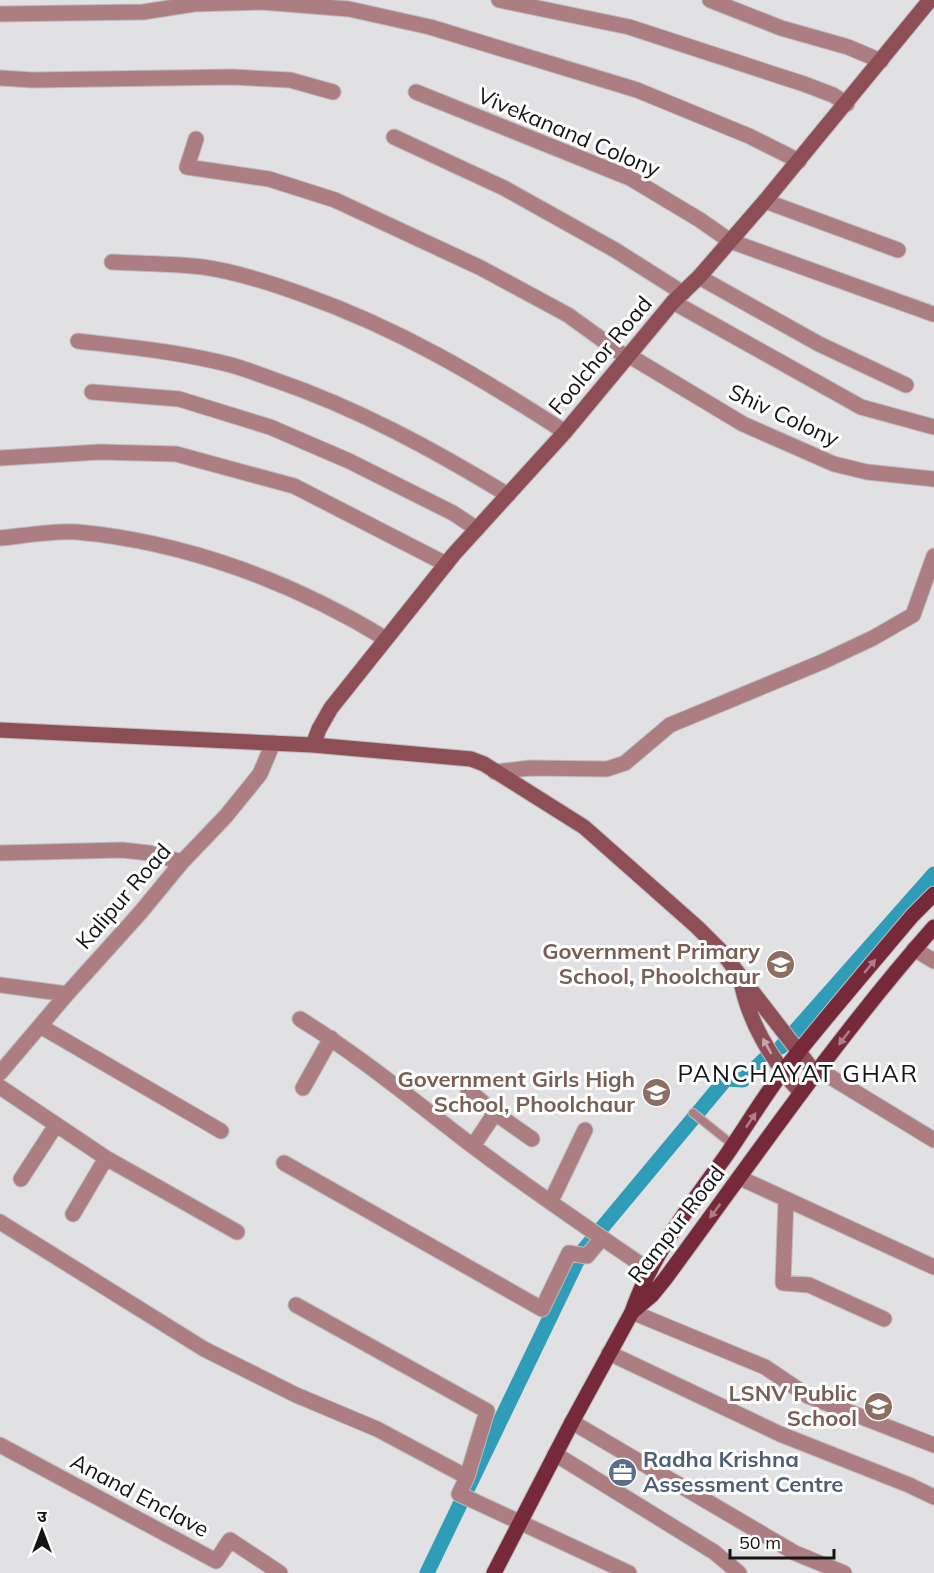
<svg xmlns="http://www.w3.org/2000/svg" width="934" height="1573" font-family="Mulish,'Noto Sans Devanagari',sans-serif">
	<rect width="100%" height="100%" fill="#e1e0e3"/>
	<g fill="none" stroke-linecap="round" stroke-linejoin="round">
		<path stroke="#309db8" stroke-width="15" d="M 781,1047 L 934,874
			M 427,1573 L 581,1253 L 726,1079 L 743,1080 L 767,1057"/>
		<defs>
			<path id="lane" d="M 693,1113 L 733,1145"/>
			<path id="street" d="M 499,0 L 629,27 L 804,84 L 833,95 L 847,104
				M 710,0 L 781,28 L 848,47 L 881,61
				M 0,14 L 143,12 L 194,4 L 261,2 L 349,9 L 430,27 L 637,90 L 749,136 L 799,161
				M 0,78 L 33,80 L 232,77 L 290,80 L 333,92
				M 416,92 L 630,178 L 700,220 L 730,241 L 933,314
				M 394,137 L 504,188 L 615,250 L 683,293
				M 196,139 L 187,167 L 269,179 L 335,200 L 481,268 L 568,315 L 626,357
				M 765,201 L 898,250
				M 112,262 C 142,264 173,263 203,267 C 238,272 271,283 304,295 C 400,329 480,377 565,432
				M 699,277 L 819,344 L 906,385
				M 673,302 L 861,407 L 934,427
				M 78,341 C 129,347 181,352 231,365 C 246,369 260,375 275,380 C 357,408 434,450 508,495
				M 628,355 L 743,424 L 834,464 L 867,472 L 934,479
				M 92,392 L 179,399 L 270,427 L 349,461 L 453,513 L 477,529
				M 0,458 L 100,452 L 176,454 L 294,486 L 446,564
				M 0,538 C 23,536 55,530 77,532 C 186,542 293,582 386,639
				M 495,772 L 530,768 L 607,769 L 625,763 L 670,725 L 822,662 L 873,638 L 913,615 L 934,556
				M 0,853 L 122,850 L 149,853 L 182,862
				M 914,949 L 934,961
				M 0,985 L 67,994
				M 300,1019 C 360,1056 414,1101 470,1144 C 528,1188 589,1229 649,1270
				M 40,1026 L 221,1131
				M 819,1070 L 934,1140
				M 0,1073 L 67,994 L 140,913 L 182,862 L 226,816 L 260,774 L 273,743
				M 0,1087 L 106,1158 L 237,1232
				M 303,1088 L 331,1038
				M 468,1090 L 495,1113 L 532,1139
				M 473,1146 L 495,1113
				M 284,1163 L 542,1309 L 569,1253 L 587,1256 L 602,1238
				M 740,1178 L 934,1267
				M 21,1179 L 56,1125
				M 786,1199 L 783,1283 L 809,1285 L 884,1319
				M 551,1201 L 585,1130
				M 73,1214 L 106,1158
				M 0,1222 L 204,1349 L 296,1395 L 377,1429 L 467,1477 L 459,1494 L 629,1573
				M 296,1305 L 487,1411 L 467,1477
				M 632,1312 L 765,1367 L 808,1396 L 934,1445
				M 609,1353 L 780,1434 L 909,1485 L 934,1497
				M 572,1422 L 795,1553 L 844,1573
				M 0,1445 L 216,1561 L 230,1540 L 280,1573
				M 555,1454 L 714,1552 L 739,1573"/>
			<path id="secondary" d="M 0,730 L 313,745 L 471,759 L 484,764 L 584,827 L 697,927 L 721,951 L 816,1074
				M 313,745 L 319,729 L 331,708 L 454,554 L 565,432 L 673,302 L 699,277 L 765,201 L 930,0
				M 740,976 C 747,1020 772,1061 801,1093"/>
			<path id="primary" d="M 632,1312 C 652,1254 690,1206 725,1157 C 745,1128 763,1098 784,1070 C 825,1018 869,967 912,916 L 934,894
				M 494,1573 L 572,1422 L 632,1312 L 652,1295 L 665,1279 C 753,1160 836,1038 934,927"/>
		</defs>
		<use href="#lane" stroke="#bcbbbe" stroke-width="10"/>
		<use href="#street" stroke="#bcbbbe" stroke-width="17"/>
		<use href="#secondary" stroke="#bcbbbe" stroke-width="17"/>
		<use href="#primary" stroke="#bcbbbe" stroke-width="17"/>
		<use href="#lane" stroke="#ac7e82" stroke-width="8"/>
		<use href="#street" stroke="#ac7e82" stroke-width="15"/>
		<use href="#secondary" stroke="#8e4e56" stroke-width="15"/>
		<use href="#primary" stroke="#762938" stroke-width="15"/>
	</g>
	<defs><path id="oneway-solid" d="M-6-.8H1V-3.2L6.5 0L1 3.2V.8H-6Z" transform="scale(1.5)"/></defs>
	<g fill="#ad7f88">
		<use href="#oneway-solid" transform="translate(870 966) rotate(-50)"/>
		<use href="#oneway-solid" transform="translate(844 1038) rotate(127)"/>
		<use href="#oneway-solid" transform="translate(751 1120) rotate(-56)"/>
		<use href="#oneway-solid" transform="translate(715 1211) rotate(127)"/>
	</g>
	<use fill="#c6a6aa" href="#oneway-solid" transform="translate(767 1046) rotate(-119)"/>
	<defs>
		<symbol id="school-disc" viewBox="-11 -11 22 22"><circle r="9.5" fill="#8d6e63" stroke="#fff"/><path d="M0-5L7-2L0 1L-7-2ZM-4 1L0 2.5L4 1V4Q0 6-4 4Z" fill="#fff"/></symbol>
		<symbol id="office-disc" viewBox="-11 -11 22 22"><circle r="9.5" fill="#5c6f8a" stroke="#fff"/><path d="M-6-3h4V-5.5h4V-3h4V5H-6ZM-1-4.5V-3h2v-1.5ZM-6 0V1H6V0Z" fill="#fff"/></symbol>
	</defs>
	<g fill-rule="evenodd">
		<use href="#school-disc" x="764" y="948" width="33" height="33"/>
		<use href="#school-disc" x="640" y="1076" width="33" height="33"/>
		<use href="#school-disc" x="862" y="1390" width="33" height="33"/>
		<use href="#office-disc" x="606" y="1456" width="33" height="33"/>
	</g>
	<g text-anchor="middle" stroke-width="6" stroke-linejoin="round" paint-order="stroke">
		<g font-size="22" fill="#151415" stroke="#fff">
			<text transform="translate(569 132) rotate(23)" y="8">Vivekanand Colony</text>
			<text transform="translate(600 355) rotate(-50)" y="8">Foolchor Road</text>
			<text transform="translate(784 415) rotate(25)" y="8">Shiv Colony</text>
			<text transform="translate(123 896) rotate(-49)" y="8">Kalipur Road</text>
			<text transform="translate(676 1224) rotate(-52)" y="8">Rampur Road</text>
			<text transform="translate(140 1495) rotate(28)" y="8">Anand Enclave</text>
		</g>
		<g font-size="22" font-weight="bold" fill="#785e54" stroke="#fff" text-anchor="end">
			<text x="760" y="959">Government Primary<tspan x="760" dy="25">School, Phoolchaur</tspan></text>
			<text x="635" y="1087">Government Girls High<tspan x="635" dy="25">School, Phoolchaur</tspan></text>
			<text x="857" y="1401">LSNV Public<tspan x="857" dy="25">School</tspan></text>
		</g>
		<g font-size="22" font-weight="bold" fill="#4e5e75" stroke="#fff" text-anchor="start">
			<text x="643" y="1467">Radha Krishna<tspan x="643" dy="25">Assessment Centre</tspan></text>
		</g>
		<g font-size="24" letter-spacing="1.5" fill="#151415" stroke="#fff">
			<text x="798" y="1082">PANCHAYAT GHAR</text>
		</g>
	</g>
	<g transform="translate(42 1531)" stroke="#ffffff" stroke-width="4.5" paint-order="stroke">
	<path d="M0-4.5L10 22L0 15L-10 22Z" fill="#151415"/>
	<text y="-9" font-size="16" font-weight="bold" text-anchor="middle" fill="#151415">उ</text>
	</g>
	<path d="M730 1549v9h104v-9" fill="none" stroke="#151415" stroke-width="3"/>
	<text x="739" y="1549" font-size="18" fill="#151415" stroke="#ffffff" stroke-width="4.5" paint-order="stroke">50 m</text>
</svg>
